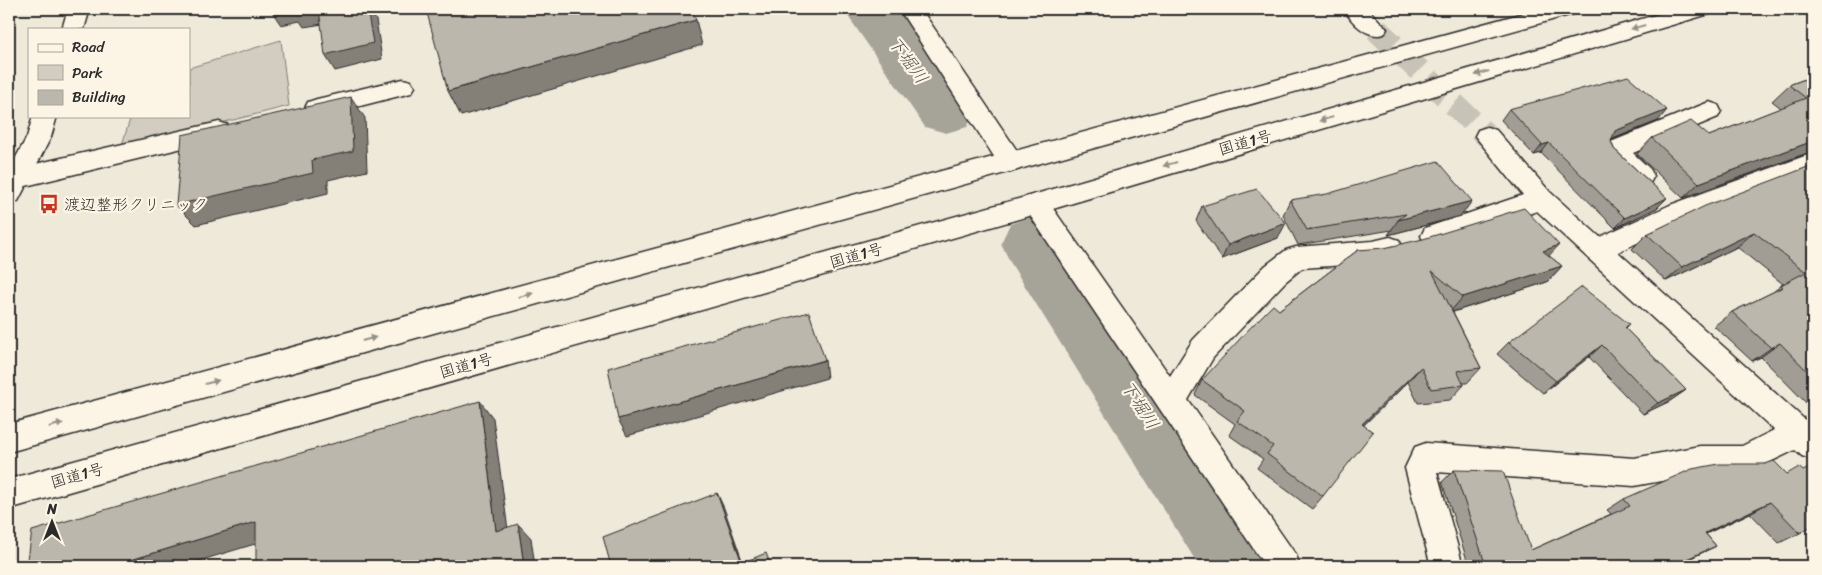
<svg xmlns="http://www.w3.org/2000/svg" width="1822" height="575" font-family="Sriracha,'Klee One',sans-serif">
	<rect width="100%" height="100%" fill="#efe9da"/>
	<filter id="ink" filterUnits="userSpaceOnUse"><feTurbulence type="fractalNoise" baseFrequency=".02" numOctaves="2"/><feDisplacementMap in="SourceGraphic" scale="10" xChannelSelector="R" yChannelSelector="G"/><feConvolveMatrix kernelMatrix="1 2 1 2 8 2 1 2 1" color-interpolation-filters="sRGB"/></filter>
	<g filter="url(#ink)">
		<path fill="#d2cdc0" stroke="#7e7c76" d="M 281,40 L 289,106 L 121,148 L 131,116 L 189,116 L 189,68 Z"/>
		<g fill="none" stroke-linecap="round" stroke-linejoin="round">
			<path fill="#a6a399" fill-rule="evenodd" d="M 843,9 L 901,9 L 967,95 L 976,111 L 967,127 L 946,133 L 925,127 Z
				M 1034,216 L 1058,224 L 1274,537 L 1286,566 L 1199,566 L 1010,262 L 1001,243 L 1010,224 Z"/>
			<path stroke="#c8c3b7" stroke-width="24" stroke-dasharray="24 12" stroke-linecap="butt" d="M 1376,29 L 1487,136"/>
			<defs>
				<path id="minor" d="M 899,9 L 921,9 L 1020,155 L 1024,162 L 1020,169 L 1011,172 L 1002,169 Z
					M 1344,9 L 1368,9 L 1387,29 L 1384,34 C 1367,39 1352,23 1344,9 Z
					M 403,79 L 411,81 L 415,87 L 411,93 L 317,117 L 308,114 L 305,108 L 308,102 L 317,99 Z
					M 1709,102 L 1718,105 L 1721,111 L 1718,117 L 1633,153 L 1650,169 L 1654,176 L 1650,183 C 1646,184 1642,186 1638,185 C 1627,182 1608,161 1603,151 L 1606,144 Z
					M 219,122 L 228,125 L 231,131 L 228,137 L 9,190 L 9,170 Z
					M 1487,127 L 1496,130 L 1550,192 L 1600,237 L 1670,205 L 1813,153 L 1813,172 L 1688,219 L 1618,252 L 1813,427 L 1813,460 L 1802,456 L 1795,450 L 1745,474 L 1700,474 L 1634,486 L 1437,472 L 1463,566 L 1431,566 L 1405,468 L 1415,447 L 1426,443 L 1634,458 L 1700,446 L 1742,446 L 1774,430 L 1537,211 L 1434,247 L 1425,244 L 1421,236 L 1425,228 L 1523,195 L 1475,136 L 1478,130 Z
					M 1036,194 L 1045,197 L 1170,376 L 1193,340 L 1265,266 L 1286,250 L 1296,247 L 1373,241 L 1390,237 L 1399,240 L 1403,248 L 1399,256 L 1373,263 L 1302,268 L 1285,282 L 1213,358 L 1188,400 L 1296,555 L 1300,566 L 1265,566 L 1027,211 L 1023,204 L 1027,197 Z"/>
				<path id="tertiary" d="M 68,9 L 90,9 L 84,29 L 62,29 Z
					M 33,116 L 57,116 L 51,137 L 18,201 L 9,204 L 9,170 L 27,137 Z"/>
				<path id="trunk" d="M 1538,9 L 1576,9 L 1573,14 L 9,452 L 9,424 Z
					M 1676,9 L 1712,9 L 1709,14 L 1036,214 L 9,509 L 9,479 L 1036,194 Z"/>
			</defs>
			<use href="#minor" stroke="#2b2b2b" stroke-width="3"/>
			<use href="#tertiary" stroke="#2b2b2b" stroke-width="3"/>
			<use href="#trunk" stroke="#2b2b2b" stroke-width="3"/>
			<use href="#minor" fill="#fcf5e5" fill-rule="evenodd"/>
			<use href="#tertiary" fill="#fcf5e5" fill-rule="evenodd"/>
			<use href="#trunk" fill="#fcf5e5" fill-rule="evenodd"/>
		</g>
		<path fill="#a29d94" stroke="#2b2b2b" d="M 1813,76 L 1813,151 L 1683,198 L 1637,154 L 1652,138 L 1709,136 L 1781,108 L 1772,101 L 1789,85 Z
			M 1509,109 L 1658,121 L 1611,140 L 1611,141 L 1614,149 L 1667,198 L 1657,208 L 1615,228 L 1541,153 L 1534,155 L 1501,120 Z
			M 1813,165 L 1813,410 L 1761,357 L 1752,361 L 1714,326 L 1732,312 L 1773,292 L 1783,284 L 1737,247 L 1666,281 L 1632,249 L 1647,234 Z
			M 1290,200 L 1461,216 L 1388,235 L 1392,230 L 1298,245 L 1283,215 Z
			M 1202,206 L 1278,238 L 1222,259 L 1196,221 Z
			M 1358,250 L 1549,256 L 1562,266 L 1547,282 L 1453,312 L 1481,368 L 1467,383 L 1463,383 L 1464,385 L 1450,400 L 1418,403 L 1408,382 L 1364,425 L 1323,496 L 1312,509 L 1257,468 L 1263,459 L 1229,435 L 1235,424 L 1195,395 L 1202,380 L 1279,310 Z
			M 1625,328 L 1686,390 L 1670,401 L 1643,414 L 1589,357 L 1543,393 L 1497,354 L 1509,342 Z
			M 1765,464 L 1800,533 L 1779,543 L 1750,513 L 1706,534 L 1716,546 L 1674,566 L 1469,566 L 1442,482 L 1454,470 L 1531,550 L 1611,514 L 1607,510 L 1624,499 Z"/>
		<path fill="#848078" stroke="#2b2b2b" d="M 9,9 L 16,9 L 9,16 Z
			M 270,9 L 320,9 L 329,23 L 304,27 L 300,21 L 281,25 Z
			M 367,9 L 369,9 L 376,20 L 382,59 L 335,71 L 325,55 Z
			M 696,20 L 702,45 L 461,116 L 448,91 Z
			M 351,97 L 365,118 L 367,171 L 328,180 L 328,193 L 196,225 L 176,205 L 312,160 Z
			M 1667,110 L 1658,121 L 1605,142 L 1615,131 Z
			M 1813,141 L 1813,151 L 1683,198 L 1699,183 Z
			M 1549,143 L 1541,153 L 1534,155 L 1542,145 Z
			M 1667,198 L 1657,208 L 1615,228 L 1625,218 Z
			M 1472,201 L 1461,216 L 1388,235 L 1398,220 Z
			M 1286,223 L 1278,238 L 1222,259 L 1228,245 Z
			M 1754,232 L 1737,247 L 1666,281 L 1682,267 Z
			M 1559,245 L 1544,261 L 1543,251 Z
			M 1562,266 L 1547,282 L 1449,313 L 1463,297 Z
			M 1780,343 L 1761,357 L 1752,361 L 1771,348 Z
			M 1602,345 L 1589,357 L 1543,393 L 1556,381 Z
			M 825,360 L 827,378 L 627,436 L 618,419 Z
			M 1421,367 L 1408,382 L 1350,438 L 1362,424 Z
			M 1686,390 L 1670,401 L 1643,414 L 1658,403 Z
			M 480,401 L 493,418 L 510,545 L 496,531 Z
			M 717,493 L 724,508 L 744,566 L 743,566 Z
			M 1770,502 L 1750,513 L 1686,543 L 1705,533 Z
			M 256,522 L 278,537 L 182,566 L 111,566 Z
			M 518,524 L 531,538 L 535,566 L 524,566 Z
			M 1716,546 L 1674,566 L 1671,566 Z"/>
		<path fill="#bcb7ac" stroke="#2b2b2b" d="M 293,9 L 304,9 L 293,11 Z
			M 319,9 L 367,9 L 373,43 L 325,55 Z
			M 426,9 L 691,9 L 696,20 L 448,91 Z
			M 1628,76 L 1667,110 L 1615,131 L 1611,141 L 1614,149 L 1667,198 L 1625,218 L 1549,143 L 1542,145 L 1509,109 Z
			M 1813,76 L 1813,141 L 1699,183 L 1652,138 L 1691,121 L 1709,136 L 1806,98 L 1789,85 Z
			M 351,97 L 353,151 L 312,160 L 313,173 L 176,205 L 182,135 Z
			M 1438,161 L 1472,201 L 1398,220 L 1406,214 L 1307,230 L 1290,200 L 1327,194 Z
			M 1813,165 L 1813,377 L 1780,343 L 1771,348 L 1732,312 L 1783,287 L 1781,285 L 1806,272 L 1754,232 L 1682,267 L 1647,234 L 1705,206 Z
			M 1257,189 L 1286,223 L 1228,245 L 1202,206 Z
			M 1524,208 L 1559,245 L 1543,251 L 1562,266 L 1463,297 L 1432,271 L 1481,368 L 1457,371 L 1464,385 L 1431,389 L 1421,367 L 1362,424 L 1373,432 L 1323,496 L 1267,454 L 1273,446 L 1237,421 L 1245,411 L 1202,380 L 1250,328 L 1273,305 L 1279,310 L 1358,250 L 1384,248 L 1423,239 Z
			M 1582,287 L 1629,324 L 1625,328 L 1686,390 L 1658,403 L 1602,345 L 1556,381 L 1509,342 Z
			M 809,312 L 825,360 L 618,419 L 608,368 Z
			M 480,401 L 496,531 L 518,524 L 524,566 L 256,566 L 256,522 L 111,566 L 27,566 L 32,531 Z
			M 1774,461 L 1787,474 L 1799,467 L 1803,471 L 1813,466 L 1813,525 L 1800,533 L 1770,502 L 1705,533 L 1716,546 L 1671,566 L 1473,566 L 1484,560 L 1454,470 L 1503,471 L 1531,550 L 1630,506 L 1624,499 L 1692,469 L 1719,464 L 1765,464 Z
			M 717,493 L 742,563 L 766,553 L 771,566 L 611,566 L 603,537 Z"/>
		<defs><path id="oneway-solid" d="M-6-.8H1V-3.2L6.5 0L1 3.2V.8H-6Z" transform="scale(1.25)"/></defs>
		<g fill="#949088">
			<use href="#oneway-solid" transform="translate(1638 27) rotate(164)"/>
			<use href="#oneway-solid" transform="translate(1482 73) rotate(164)"/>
			<use href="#oneway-solid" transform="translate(1326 119) rotate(164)"/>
			<use href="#oneway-solid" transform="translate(1170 164) rotate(164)"/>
			<use href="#oneway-solid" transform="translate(526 295) rotate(-15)"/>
			<use href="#oneway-solid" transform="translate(369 339) rotate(-15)"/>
			<use href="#oneway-solid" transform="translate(212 382) rotate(-15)"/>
			<use href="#oneway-solid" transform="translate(56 425) rotate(-15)"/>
		</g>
	</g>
	<defs>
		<symbol id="bus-bare" viewBox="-9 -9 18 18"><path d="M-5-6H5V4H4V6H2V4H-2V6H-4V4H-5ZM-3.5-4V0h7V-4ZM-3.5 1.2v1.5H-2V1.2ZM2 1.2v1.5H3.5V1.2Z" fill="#c8321e" stroke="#fcf5e5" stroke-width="2.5" paint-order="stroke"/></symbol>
	</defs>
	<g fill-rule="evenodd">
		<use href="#bus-bare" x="35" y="190" width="28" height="28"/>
	</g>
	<g text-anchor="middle" stroke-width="4.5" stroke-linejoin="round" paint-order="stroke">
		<g font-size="16" fill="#2b2b2b" stroke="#fcf5e5">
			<text transform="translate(1245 142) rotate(-16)" y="6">国道1号</text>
			<text transform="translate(856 255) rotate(-16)" y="6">国道1号</text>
			<text transform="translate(466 365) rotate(-16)" y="6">国道1号</text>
			<text transform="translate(77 475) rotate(-16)" y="6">国道1号</text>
		</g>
		<g font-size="16" fill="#2b2b2b" stroke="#fcf5e5" text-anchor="start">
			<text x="64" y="210">渡辺整形クリニック</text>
		</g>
		<g font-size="18" font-style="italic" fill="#565552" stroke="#fcf5e5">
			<text transform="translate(908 60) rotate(54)" y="6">下堀川</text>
			<text transform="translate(1140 405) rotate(57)" y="6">下堀川</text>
		</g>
	</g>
	<rect width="1822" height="575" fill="none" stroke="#fcf5e5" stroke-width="30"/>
	<rect x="15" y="15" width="1792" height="545" fill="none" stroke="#2b2b2b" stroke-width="2" filter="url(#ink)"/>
	<rect x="28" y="28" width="162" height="90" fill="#fcf5e5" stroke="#a8a49b"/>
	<rect x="38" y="44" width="25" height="8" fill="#fcf5e5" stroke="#a8a49b"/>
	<text x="72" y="52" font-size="15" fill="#2b2b2b">Road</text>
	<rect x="38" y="65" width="25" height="15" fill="#d2cdc0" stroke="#a8a49b"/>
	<text x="72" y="78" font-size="15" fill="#2b2b2b">Park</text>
	<rect x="38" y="90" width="25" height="15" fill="#bcb7ac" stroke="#a8a49b"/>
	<text x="72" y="102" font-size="15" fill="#2b2b2b">Building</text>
	<g transform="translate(52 522)" stroke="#fcf5e5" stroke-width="4" paint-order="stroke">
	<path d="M0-4L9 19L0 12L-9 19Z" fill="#2b2b2b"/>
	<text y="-8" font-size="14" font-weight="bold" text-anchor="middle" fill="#2b2b2b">N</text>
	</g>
</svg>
